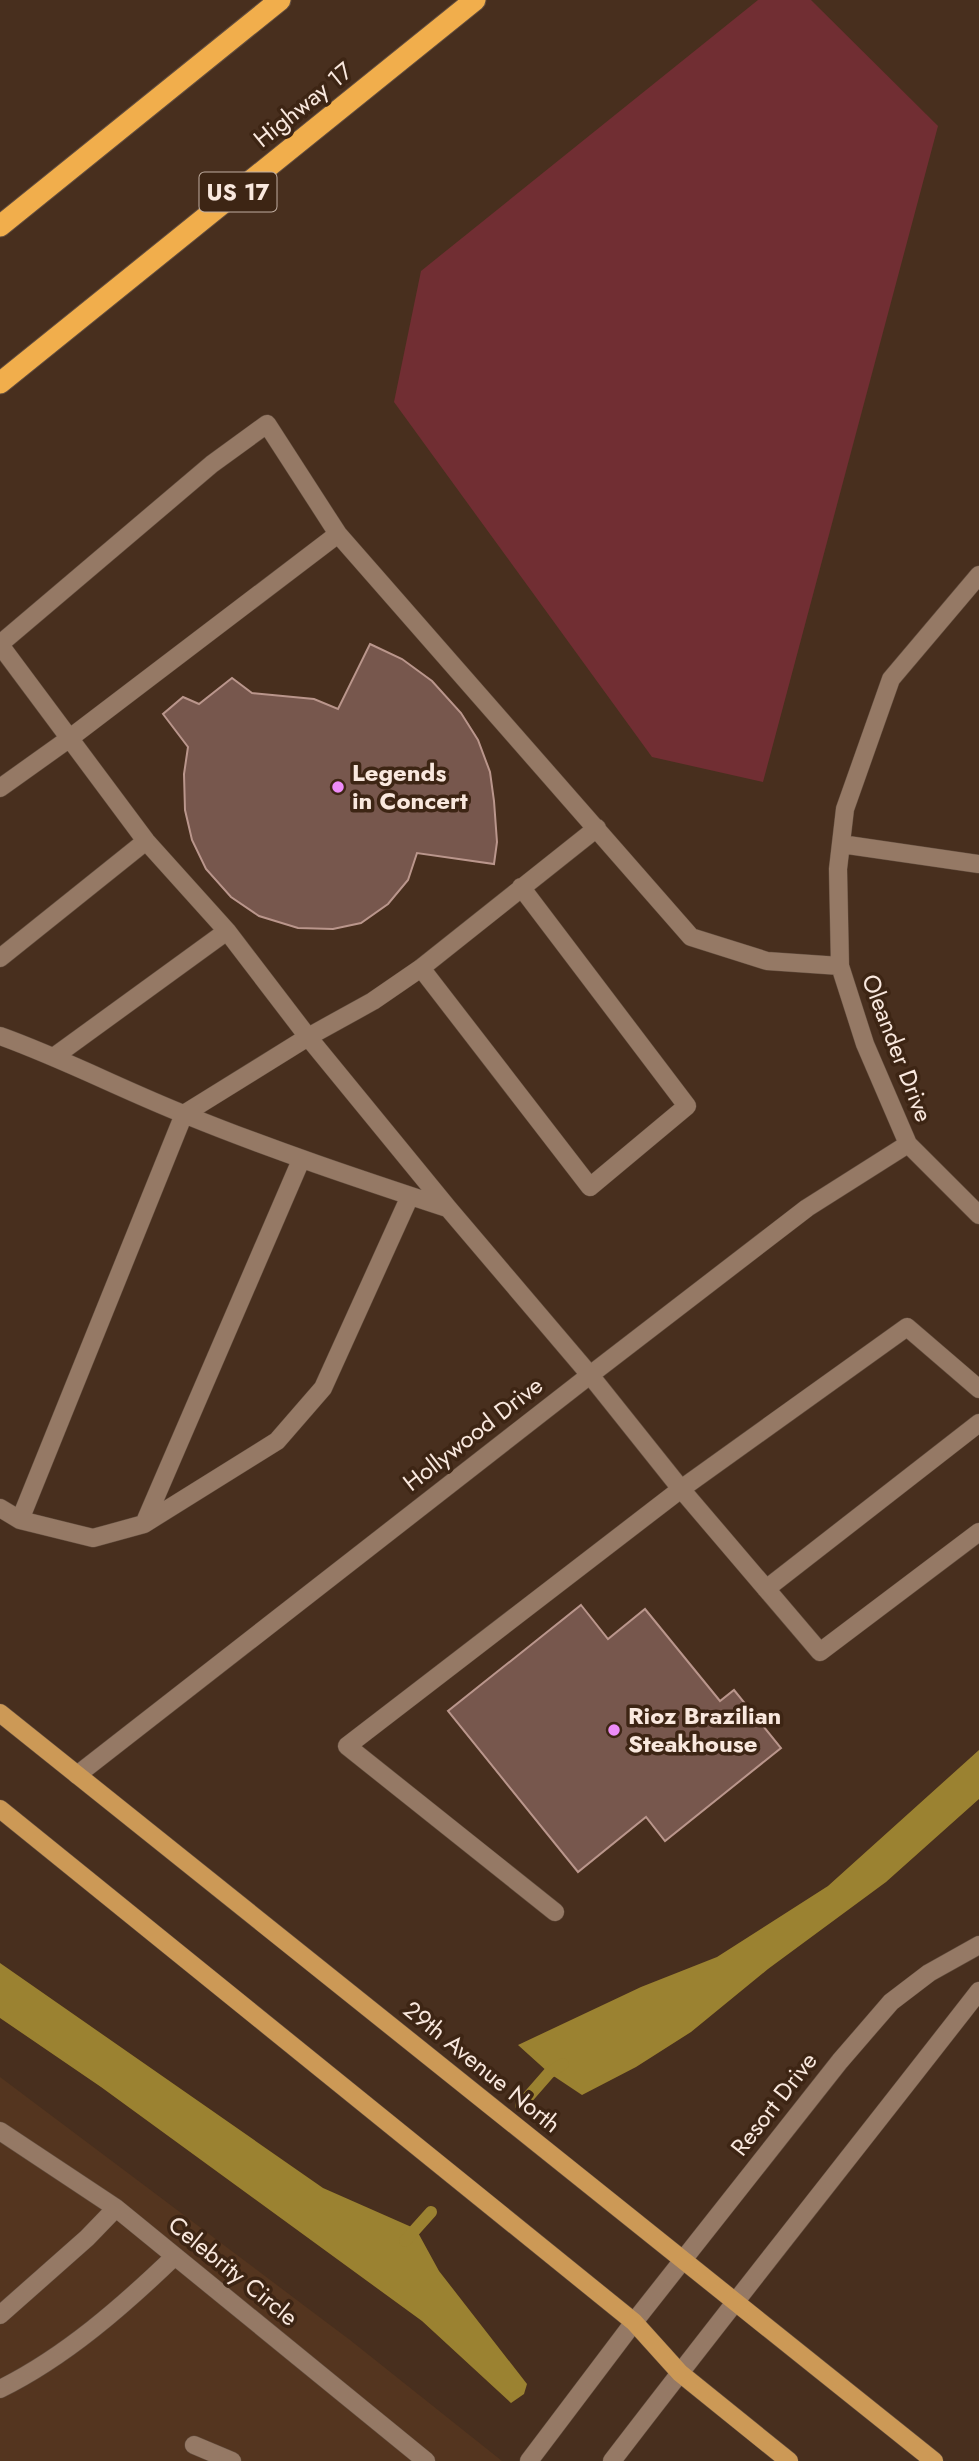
<svg xmlns="http://www.w3.org/2000/svg" width="979" height="2461" font-family="Jost,sans-serif">
	<rect width="100%" height="100%" fill="#482f1e"/>
	<path fill="#54351f" d="M 0,2077 L 350,2340 L 502,2461 L 0,2461 Z"/>
	<path fill="#712e33" d="M 758,0 L 811,0 L 938,126 L 763,782 L 652,757 L 394,402 L 421,271 Z"/>
	<path fill="#9b8231" d="M 979,1750 L 979,1799 L 886,1882 L 768,1969 L 691,2032 L 636,2067 L 582,2095 L 549,2073 L 518,2045 L 641,1987 L 717,1957 L 828,1886 Z
		M 0,1963 L 323,2188 L 416,2229 L 439,2271 L 527,2384 L 524,2394 L 511,2403 L 422,2321 L 101,2087 L 0,2018 Z"/>
	<g fill="none" stroke-linecap="round" stroke-linejoin="round">
		<path stroke="#9b8231" stroke-width="12" d="M 521,2105 L 549,2073 L 563,2064
			M 405,2241 L 431,2212"/>
	</g>
	<path fill="#77574d" stroke="#ba968c" stroke-width="2" d="M 370,644 L 402,659 L 432,681 L 461,713 L 478,740 L 490,772 L 494,801 L 497,842 L 494,864 L 417,853 L 408,880 L 388,904 L 361,923 L 333,929 L 298,928 L 259,916 L 231,897 L 206,869 L 192,840 L 185,810 L 184,774 L 188,747 L 163,714 L 183,697 L 199,704 L 232,678 L 252,693 L 314,699 L 338,709 Z
		M 581,1605 L 608,1639 L 645,1609 L 720,1701 L 734,1690 L 781,1748 L 665,1841 L 646,1817 L 578,1872 L 448,1711 Z"/>
	<g fill="none" stroke-linecap="round" stroke-linejoin="round">
		<defs>
			<path id="minor" d="M 979,575 L 891,679 L 845,809 L 838,869 L 840,966 L 865,1044 L 908,1144 L 979,1215
				M 0,644 L 212,464 L 267,424 L 338,534 L 691,937 L 767,961 L 840,966
				M 0,645 L 146,841 L 227,931 L 308,1037 L 448,1208 L 590,1375 L 681,1489 L 820,1652 L 979,1532
				M 0,788 L 70,738 L 338,534
				M 841,844 L 979,864
				M 0,958 L 146,841
				M 421,968 L 590,1187 L 687,1106 L 521,887
				M 0,1036 C 64,1059 123,1090 186,1115 C 272,1150 359,1179 447,1208
				M 55,1056 L 227,931
				M 0,1508 L 20,1520 L 93,1538 L 144,1524 L 277,1441 L 323,1388 L 410,1196
				M 20,1520 L 184,1114 L 308,1037 L 373,1001 L 421,968 L 597,828
				M 144,1524 L 301,1160
				M 766,1589 L 979,1423
				M 77,1775 L 590,1375 L 807,1208 L 908,1144
				M 555,1912 L 347,1746 L 681,1489 L 907,1327 L 979,1389
				M 0,2131 L 116,2208 L 426,2461
				M 0,2315 L 87,2238 L 116,2208
				M 0,2389 C 65,2357 123,2306 175,2256
				M 194,2445 L 232,2461
				M 529,2461 L 634,2322 L 840,2061 L 891,2002 L 929,1973 L 979,1945
				M 612,2461 C 733,2303 857,2148 979,1991"/>
			<path id="major" d="M 0,1713 L 934,2461
				M 0,1809 L 634,2322 L 680,2373 L 789,2461"/>
			<path id="highway" d="M 0,226 L 280,0
				M 0,383 L 475,0"/>
		</defs>
		<use href="#minor" stroke="#624d3e" stroke-width="19"/>
		<use href="#major" stroke="#624d3e" stroke-width="19"/>
		<use href="#highway" stroke="#624d3e" stroke-width="23"/>
		<use href="#minor" stroke="#957965" stroke-width="18"/>
		<use href="#major" stroke="#cc9956" stroke-width="18"/>
		<use href="#highway" stroke="#f1ae4c" stroke-width="21"/>
	</g>
	<g fill="#ee8cf8" stroke="#3d2514" stroke-width="2.5">
		<circle cx="338" cy="787" r="7"/>
		<circle cx="614" cy="1730" r="7"/>
	</g>
	<g text-anchor="middle" stroke-width="7" stroke-linejoin="round" paint-order="stroke">
		<rect fill="#3d2514" stroke="#c1aea1" stroke-width="2" x="199.5" y="172.5" width="77" height="39" rx="5"/>
		<g font-size="23" font-weight="bold" fill="#f9e8de">
			<text x="238" y="200">US 17</text>
		</g>
		<g font-size="24" fill="#f9e8de" stroke="#3d2514">
			<text transform="translate(303 105) rotate(-39)" y="8">Highway 17</text>
			<text transform="translate(897 1048) rotate(69)" y="8">Oleander Drive</text>
			<text transform="translate(473 1434) rotate(-38)" y="8">Hollywood Drive</text>
			<text transform="translate(482 2067) rotate(39)" y="8">29th Avenue North</text>
			<text transform="translate(774 2104) rotate(-52)" y="8">Resort Drive</text>
			<text transform="translate(233 2271) rotate(39)" y="8">Celebrity Circle</text>
		</g>
		<g font-size="24" font-weight="bold" fill="#f9e8de" stroke="#3d2514" text-anchor="start">
			<text x="352" y="781">Legends<tspan x="352" dy="28">in Concert</tspan></text>
			<text x="628" y="1724">Rioz Brazilian<tspan x="628" dy="28">Steakhouse</tspan></text>
		</g>
	</g>
</svg>
